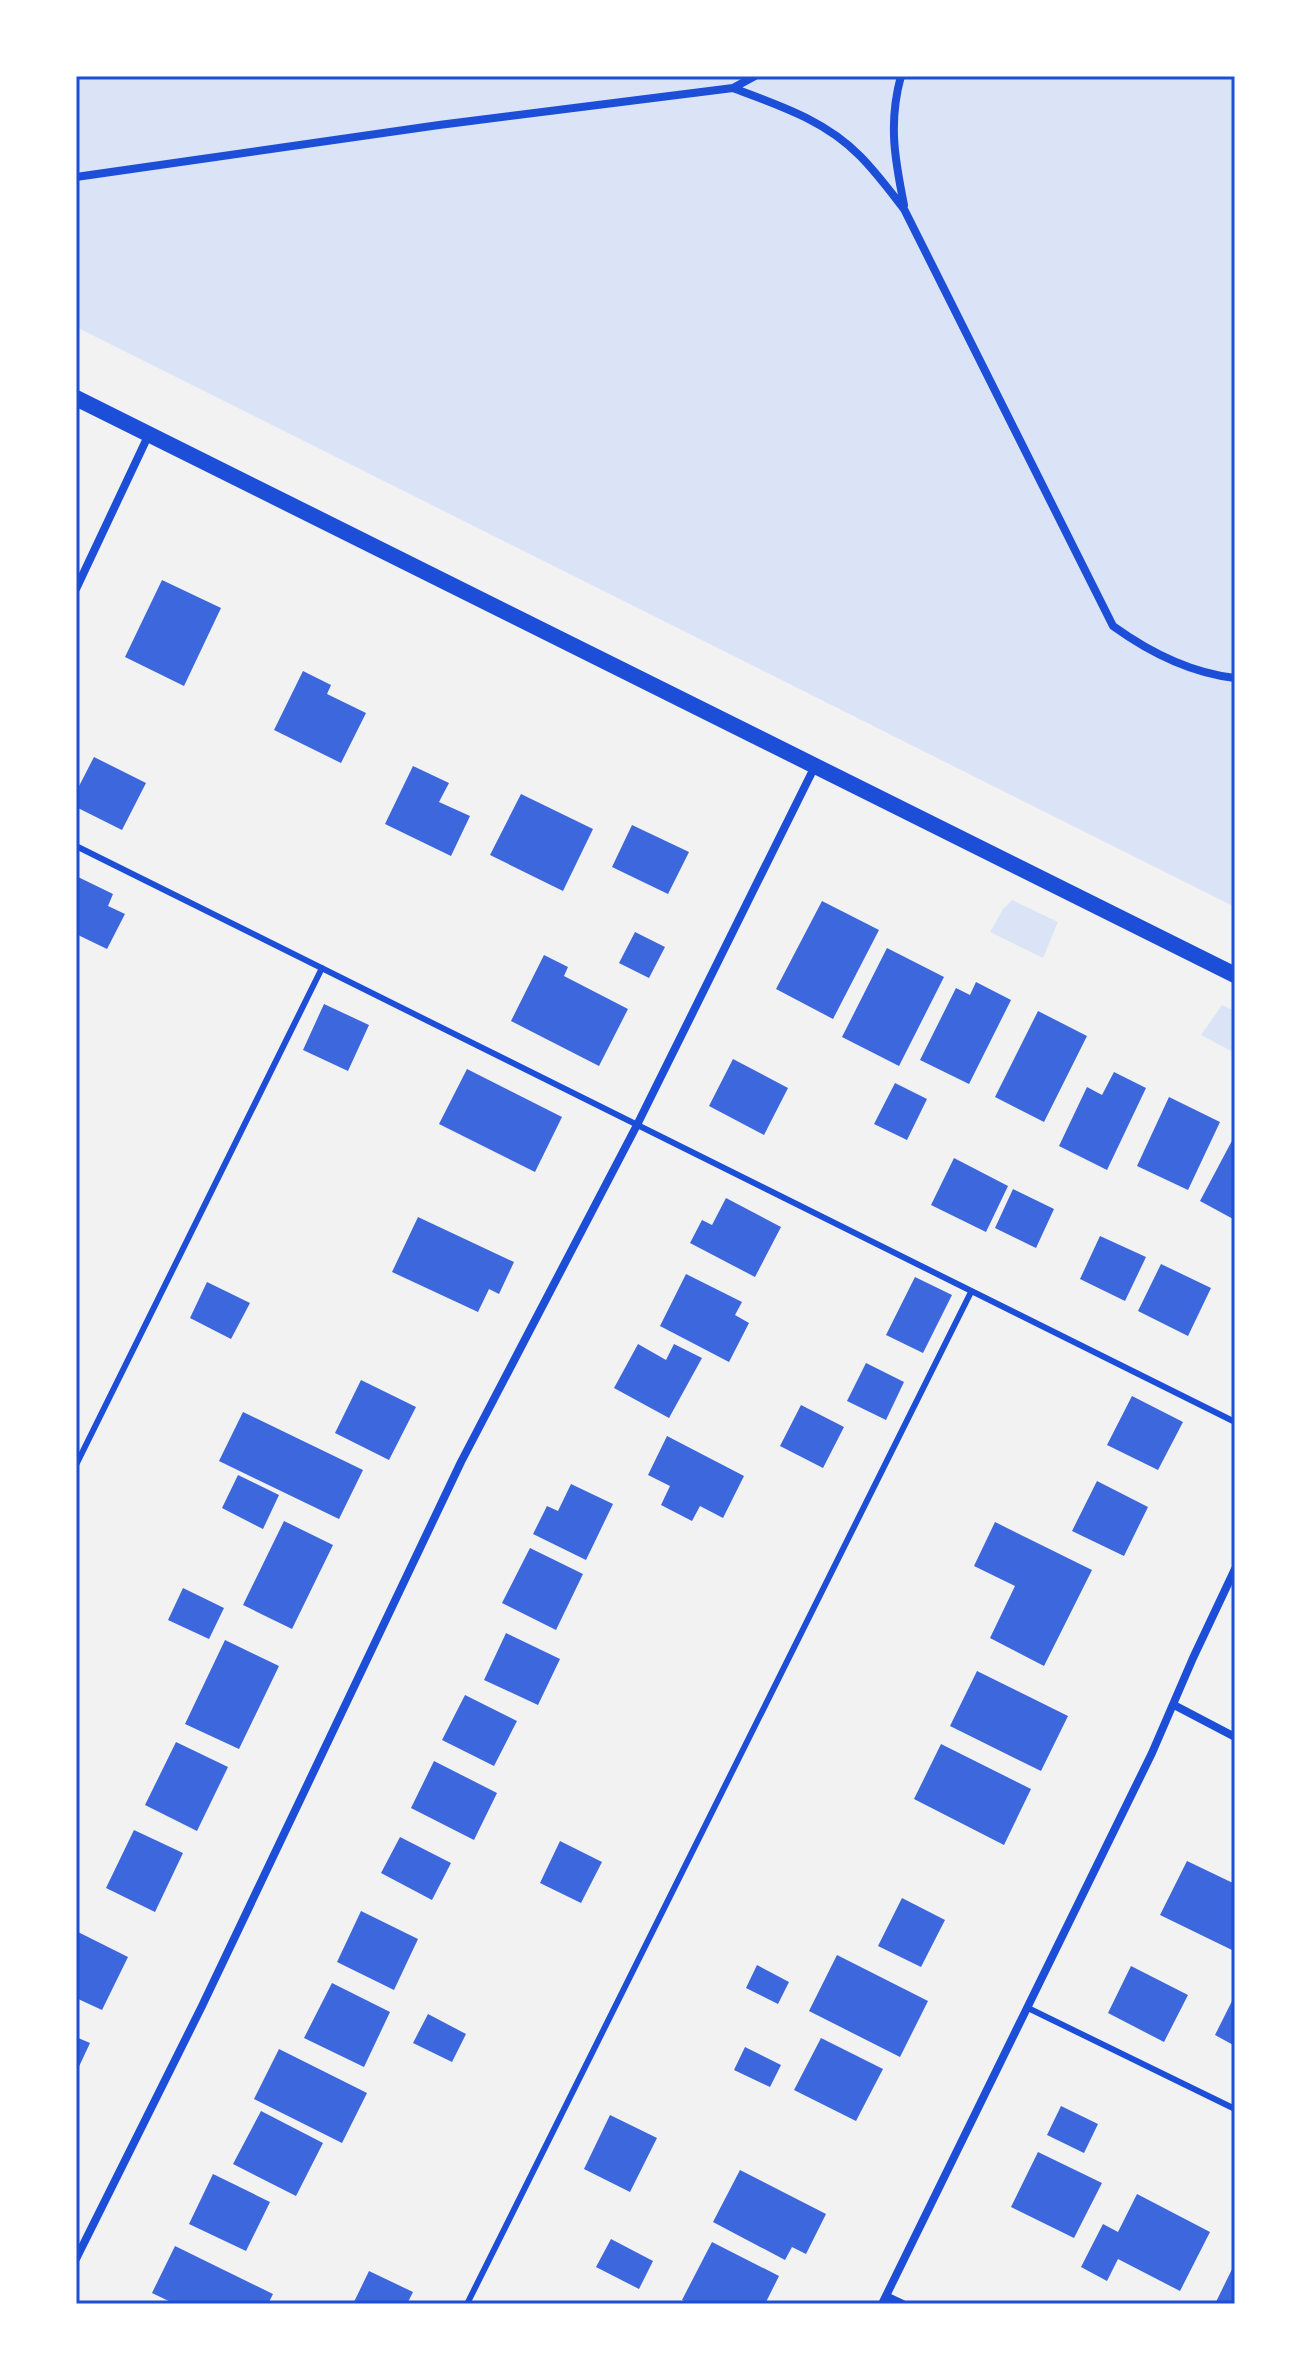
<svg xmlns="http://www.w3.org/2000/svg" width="1311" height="2380" font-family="'Fira Sans',sans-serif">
	<rect width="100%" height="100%" fill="#f2f2f2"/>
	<path fill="#dbe4f7" d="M 76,76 L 1235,76 L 1235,907 L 76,327 Z
		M 1012,900 L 1058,922 L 1043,958 L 990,932 L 1003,909 Z
		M 1222,1005 L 1235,1011 L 1235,1053 L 1201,1035 Z"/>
	<path fill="#3d67dc" d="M 162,580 L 221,608 L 184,686 L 125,657 Z
		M 303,671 L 331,685 L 327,694 L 366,713 L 341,763 L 274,730 Z
		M 94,757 L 146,783 L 122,830 L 76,807 L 76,792 Z
		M 413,766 L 449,783 L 439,802 L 470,816 L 451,856 L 385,824 Z
		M 521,794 L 593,829 L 563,891 L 490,855 Z
		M 632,825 L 689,852 L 668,894 L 612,867 Z
		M 76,876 L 113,894 L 108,906 L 125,914 L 107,949 L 76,934 Z
		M 822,901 L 879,930 L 833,1019 L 776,989 Z
		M 635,932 L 665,947 L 649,978 L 619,963 Z
		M 887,948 L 944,977 L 899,1066 L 842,1037 Z
		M 544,955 L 568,967 L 564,976 L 628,1009 L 599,1066 L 511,1021 Z
		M 976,982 L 1011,1000 L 969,1084 L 920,1060 L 956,988 L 970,995 Z
		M 324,1004 L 369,1025 L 348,1071 L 303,1050 Z
		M 1038,1011 L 1087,1036 L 1044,1122 L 995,1097 Z
		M 733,1059 L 788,1088 L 764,1135 L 709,1106 Z
		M 467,1069 L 562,1117 L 535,1172 L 439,1124 Z
		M 1114,1072 L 1146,1088 L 1107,1170 L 1059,1146 L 1087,1087 L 1102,1095 Z
		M 895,1083 L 927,1099 L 907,1140 L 874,1124 Z
		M 1169,1097 L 1220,1122 L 1188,1190 L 1137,1166 Z
		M 1235,1135 L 1235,1220 L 1200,1201 Z
		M 954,1158 L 1008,1186 L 986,1232 L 931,1205 Z
		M 1013,1189 L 1054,1209 L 1036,1248 L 995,1228 Z
		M 726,1198 L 781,1227 L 755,1277 L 690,1243 L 702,1220 L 712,1225 Z
		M 418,1217 L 514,1262 L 499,1294 L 489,1289 L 478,1312 L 392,1272 Z
		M 1100,1236 L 1146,1257 L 1125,1301 L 1080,1279 Z
		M 1161,1264 L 1211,1288 L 1188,1336 L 1138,1311 Z
		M 686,1274 L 742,1302 L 735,1315 L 749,1323 L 729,1362 L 660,1326 Z
		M 915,1277 L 952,1295 L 923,1353 L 886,1335 Z
		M 207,1282 L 250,1303 L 231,1339 L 190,1318 Z
		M 638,1344 L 666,1360 L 674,1344 L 702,1358 L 669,1418 L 614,1388 Z
		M 866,1363 L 904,1382 L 886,1420 L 847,1401 Z
		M 361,1380 L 416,1407 L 389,1460 L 335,1433 Z
		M 1132,1396 L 1183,1422 L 1158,1470 L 1107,1445 Z
		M 801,1405 L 844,1427 L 823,1468 L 780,1446 Z
		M 243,1412 L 363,1470 L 339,1519 L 219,1461 Z
		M 667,1436 L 744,1476 L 723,1518 L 700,1506 L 692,1521 L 661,1505 L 670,1486 L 648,1475 Z
		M 238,1475 L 279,1495 L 263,1529 L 222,1508 Z
		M 1097,1481 L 1148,1507 L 1124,1556 L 1072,1531 Z
		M 571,1484 L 613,1504 L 586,1560 L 533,1534 L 547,1506 L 558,1511 Z
		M 284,1521 L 333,1545 L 292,1629 L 243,1605 Z
		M 995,1522 L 1092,1570 L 1044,1666 L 990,1638 L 1015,1586 L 974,1566 Z
		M 530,1548 L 583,1574 L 556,1630 L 502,1603 Z
		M 183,1588 L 224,1608 L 209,1639 L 168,1620 Z
		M 506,1633 L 560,1659 L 538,1705 L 484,1680 Z
		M 225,1640 L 279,1666 L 239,1749 L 185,1724 Z
		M 977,1671 L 1068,1716 L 1041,1771 L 950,1726 Z
		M 465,1695 L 517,1721 L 494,1766 L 442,1740 Z
		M 176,1742 L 228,1767 L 197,1831 L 145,1805 Z
		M 941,1744 L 1031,1789 L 1004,1845 L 914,1799 Z
		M 434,1761 L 497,1793 L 474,1840 L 411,1808 Z
		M 134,1830 L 183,1853 L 155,1912 L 106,1888 Z
		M 400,1837 L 451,1863 L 432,1900 L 381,1873 Z
		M 560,1841 L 602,1862 L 581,1903 L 540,1883 Z
		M 1187,1861 L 1235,1884 L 1235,1945 L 1232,1950 L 1160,1915 Z
		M 902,1898 L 945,1920 L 921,1967 L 878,1946 Z
		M 361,1911 L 418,1939 L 394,1990 L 337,1962 Z
		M 76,1931 L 128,1957 L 102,2010 L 76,1998 Z
		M 837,1955 L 928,2001 L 900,2057 L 809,2011 Z
		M 757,1965 L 789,1982 L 778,2004 L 746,1988 Z
		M 1131,1966 L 1188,1995 L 1164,2042 L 1108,2013 Z
		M 332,1983 L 390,2012 L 364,2067 L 304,2038 Z
		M 1235,1995 L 1235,2046 L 1215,2035 Z
		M 428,2014 L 466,2034 L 452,2062 L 413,2043 Z
		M 76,2037 L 90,2043 L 76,2073 Z
		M 821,2038 L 883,2069 L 856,2121 L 794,2090 Z
		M 745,2047 L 781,2065 L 770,2087 L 734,2070 Z
		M 279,2049 L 367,2093 L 342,2143 L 254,2099 Z
		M 1061,2106 L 1098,2124 L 1084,2153 L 1047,2135 Z
		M 261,2111 L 323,2143 L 296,2196 L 233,2164 Z
		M 610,2115 L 657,2138 L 630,2192 L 584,2169 Z
		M 1038,2152 L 1102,2183 L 1074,2238 L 1011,2207 Z
		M 740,2170 L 826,2214 L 806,2254 L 792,2247 L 785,2260 L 713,2222 Z
		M 213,2174 L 270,2202 L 246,2251 L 189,2224 Z
		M 1137,2194 L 1210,2232 L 1180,2291 L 1118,2259 L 1107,2281 L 1081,2267 L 1103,2224 L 1118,2232 Z
		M 611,2239 L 653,2261 L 639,2289 L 596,2267 Z
		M 712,2242 L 779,2276 L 765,2304 L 690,2304 L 682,2300 Z
		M 175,2246 L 273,2294 L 268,2304 L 175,2304 L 152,2293 Z
		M 1235,2263 L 1235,2304 L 1215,2304 Z
		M 369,2271 L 413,2292 L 407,2304 L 353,2304 Z"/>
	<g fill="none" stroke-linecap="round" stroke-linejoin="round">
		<path stroke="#1d4ed8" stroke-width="5" d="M 76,483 L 76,482"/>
		<path stroke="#1d4ed8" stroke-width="6" d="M 76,846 L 1235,1422
			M 76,1465 L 322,968
			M 1028,2008 L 1235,2109
			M 467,2304 L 971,1292"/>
		<path stroke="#1d4ed8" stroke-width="8" d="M 901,76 C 888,123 895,160 904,205
			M 733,88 C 778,105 825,120 860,156 C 876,172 890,191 904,209 L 1113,626 C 1149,652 1191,673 1235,678
			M 76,177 L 439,125 L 733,88 L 755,76
			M 76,589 L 149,434
			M 1174,1705 L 1235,1737
			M 76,2259 L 202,2006 L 461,1462 L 637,1125 L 815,766
			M 886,2296 L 903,2304
			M 882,2304 L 1152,1753 L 1193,1658 L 1235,1569"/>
		<path stroke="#1d4ed8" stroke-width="16" d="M 76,398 L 1235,975"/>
	</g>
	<rect width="1311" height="2380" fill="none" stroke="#ffffff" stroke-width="156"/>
	<rect x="78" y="78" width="1155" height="2224" fill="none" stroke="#1d4ed8" stroke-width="3"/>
</svg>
